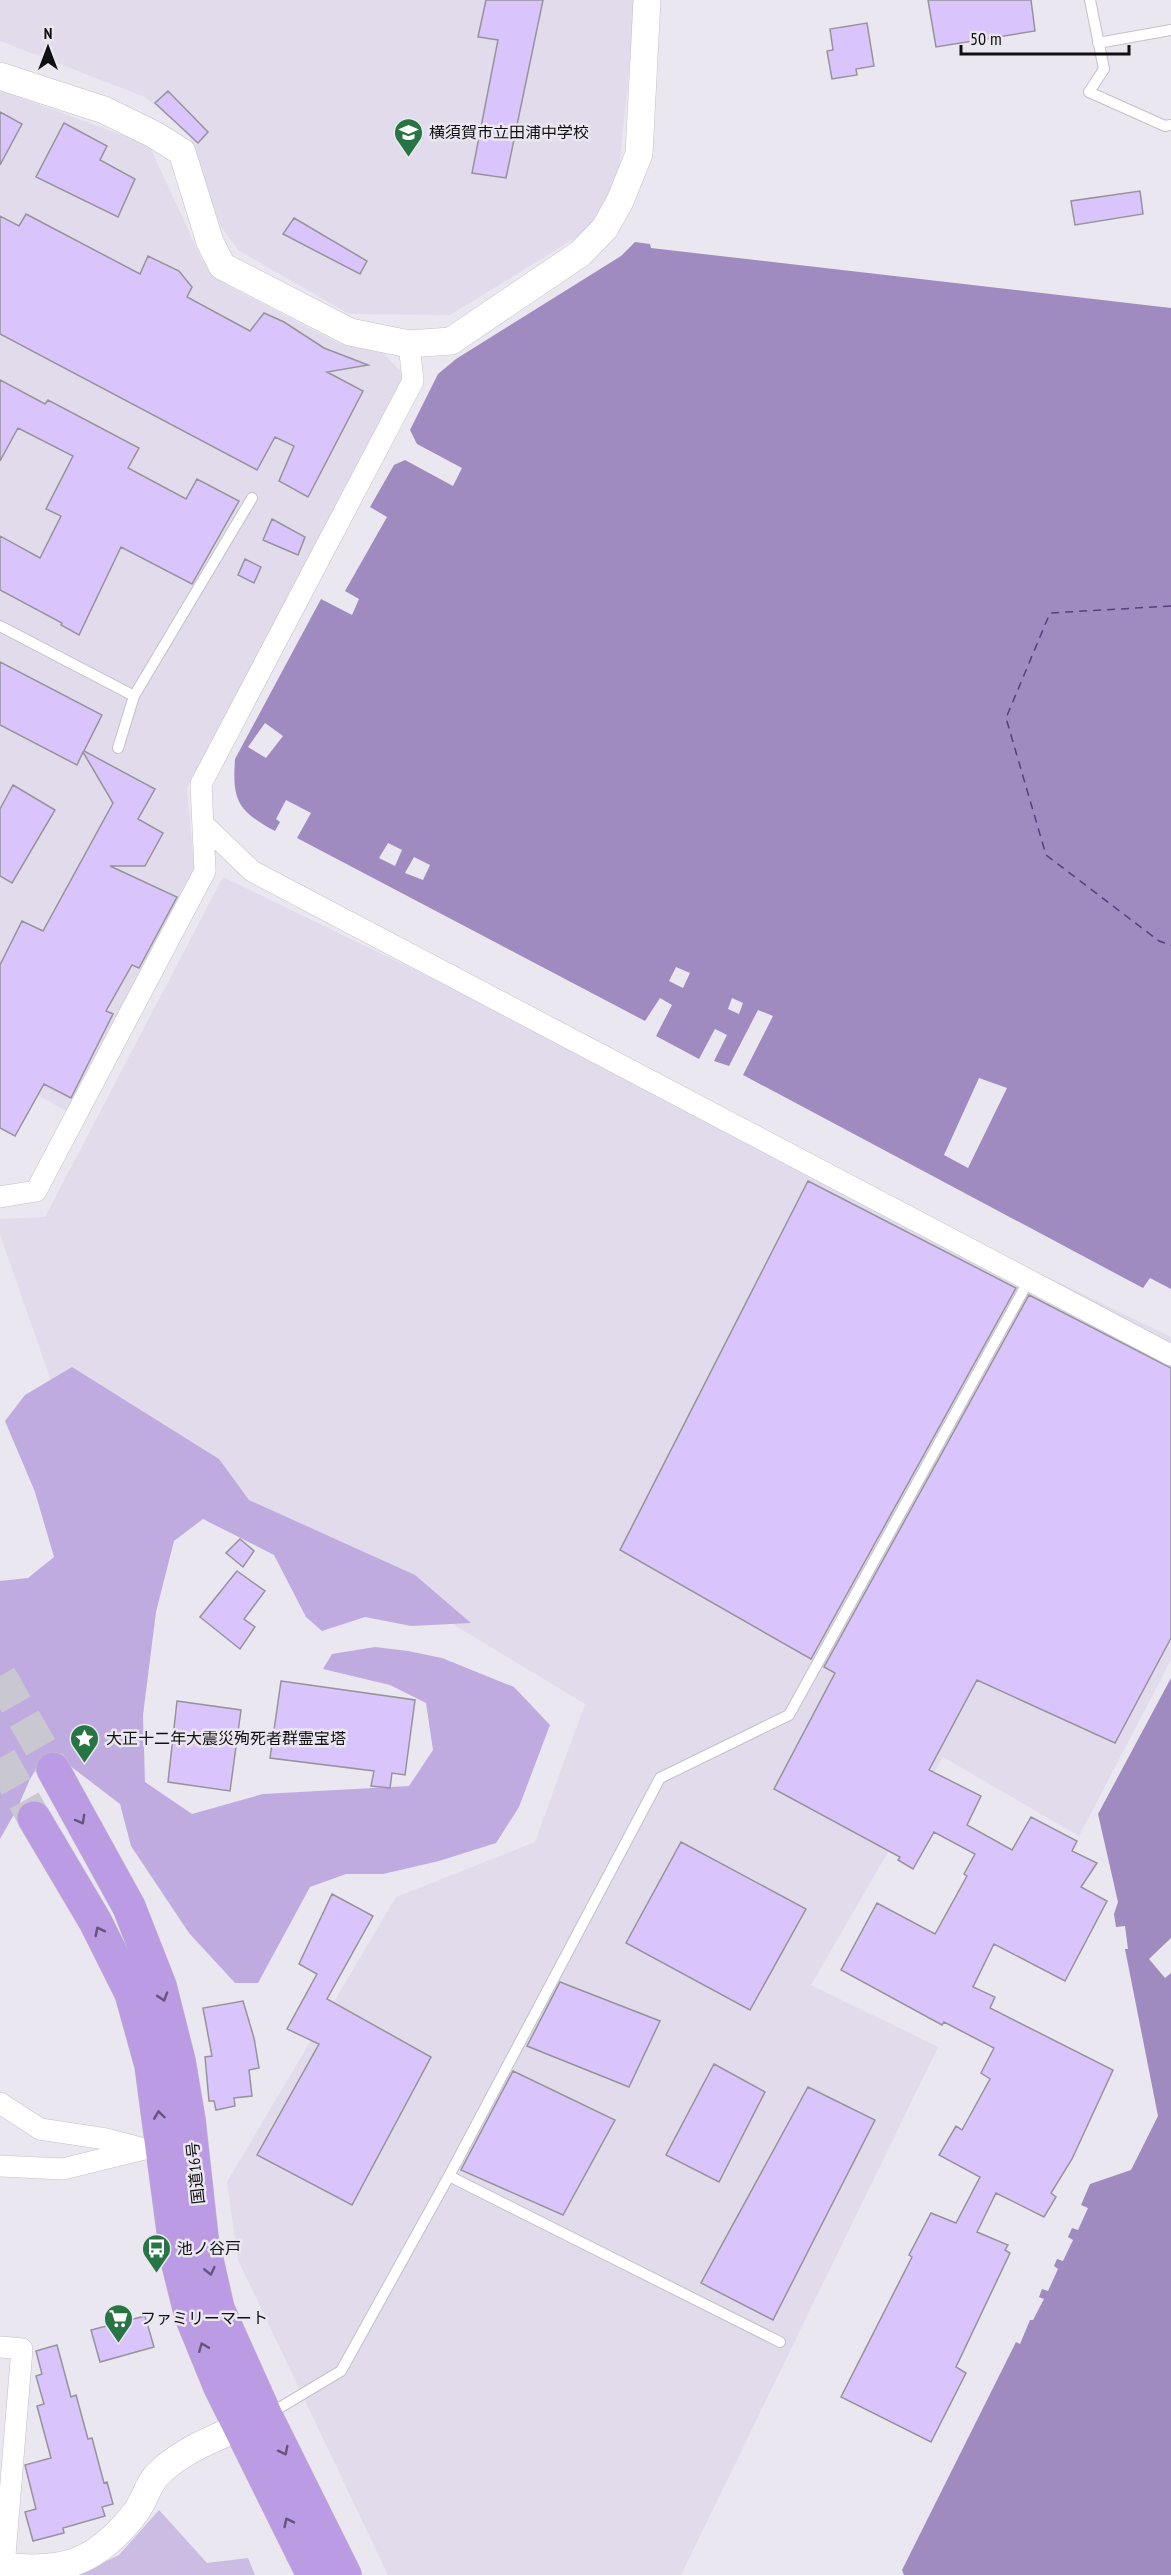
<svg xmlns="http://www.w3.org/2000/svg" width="1171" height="2575" font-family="'PT Sans Narrow','Noto Sans JP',sans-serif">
	<rect width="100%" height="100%" fill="#eae7f0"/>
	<path fill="#e1dbeb" d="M 0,0 L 636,0 L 618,180 L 595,226 L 450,315 L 349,314 L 238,250 L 220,225 L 189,134 L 145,97 L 0,41 Z
		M 0,90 L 149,145 L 202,260 L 227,285 L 340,344 L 383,353 L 405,376 L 187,788 L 195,877 L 70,1113 L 0,1074 Z
		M 223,877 L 1171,1337 L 1171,1660 L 1079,1836 L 943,1757 L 811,1985 L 938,2047 L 681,2575 L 388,2575 L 238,2260 L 227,2182 L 396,1897 L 535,1842 L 585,1704 L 51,1381 L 0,1234 L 0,1219 L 45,1217 Z"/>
	<path fill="#cbbce3" d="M 159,2510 L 207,2563 L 248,2558 L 255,2575 L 78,2575 L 119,2555 Z"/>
	<path fill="#c0abe1" d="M 72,1367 L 219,1459 L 249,1500 L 415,1575 L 471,1623 L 411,1626 L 365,1617 L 322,1631 L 306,1617 L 274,1555 L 203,1519 L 174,1541 L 156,1612 L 143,1715 L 145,1782 L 192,1814 L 263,1794 L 409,1786 L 433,1750 L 426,1703 L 390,1685 L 323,1669 L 332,1654 L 375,1647 L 408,1651 L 442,1658 L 514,1687 L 550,1725 L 519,1807 L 496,1843 L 439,1861 L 383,1874 L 346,1874 L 310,1887 L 258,1983 L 235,1983 L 189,1933 L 131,1846 L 120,1804 L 61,1759 L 40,1763 L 30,1779 L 17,1809 L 0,1839 L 0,1581 L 28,1578 L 54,1557 L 35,1492 L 5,1421 L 25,1395 Z"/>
	<path fill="#a08bc0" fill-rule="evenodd" d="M 635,242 L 650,244 L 651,248 L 1171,308 L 1171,1289 L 1150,1278 L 1143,1288 L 743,1075 L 773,1016 L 758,1010 L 729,1066 L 714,1061 L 727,1035 L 715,1029 L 699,1059 L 656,1036 L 672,1005 L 660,998 L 645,1021 L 297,838 L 311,813 L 286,800 L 276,819 L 280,822 L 275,831 C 238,811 232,801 235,759 L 321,599 L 352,615 L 359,599 L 345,591 L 387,517 L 370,507 L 394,465 L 405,460 L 453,486 L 462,468 L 417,444 L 410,430 L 438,374 L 456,359 L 621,256 ZM 265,723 L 283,736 L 266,758 L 248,747 ZM 388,843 L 402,850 L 395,866 L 379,858 ZM 414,857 L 430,865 L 423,880 L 405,873 ZM 676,967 L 690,973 L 683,988 L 669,981 ZM 732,998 L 743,1003 L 739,1014 L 728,1009 ZM 979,1078 L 1007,1088 L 968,1168 L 944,1155 Z
		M 1171,1678 L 1171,1938 L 1149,1959 L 1165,1978 L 1171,1973 L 1171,2575 L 904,2575 L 902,2570 L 1016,2342 L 1020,2344 L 1030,2320 L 1033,2320 L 1044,2299 L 1039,2297 L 1042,2289 L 1048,2291 L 1058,2269 L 1054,2266 L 1057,2259 L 1063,2261 L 1073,2240 L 1068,2237 L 1072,2228 L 1078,2230 L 1088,2208 L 1081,2205 L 1090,2184 L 1131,2170 L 1158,2116 L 1125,1949 L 1128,1949 L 1125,1926 L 1116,1927 L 1114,1914 L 1118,1902 L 1098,1814 Z"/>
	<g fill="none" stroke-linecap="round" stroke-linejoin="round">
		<path stroke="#5b3d7f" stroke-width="1.5" stroke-dasharray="8 6" stroke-linecap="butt" d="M 1171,606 L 1050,613 L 1006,718 L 1046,855 L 1159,941 L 1171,945"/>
	</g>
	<path fill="#dac4fc" stroke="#96939b" stroke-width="1.5" d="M 486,0 L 543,0 L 506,178 L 472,173 L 498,40 L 478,37 Z
		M 928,0 L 1031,0 L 1035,31 L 936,47 Z
		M 867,23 L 874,66 L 856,69 L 857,75 L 832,79 L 827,51 L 833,50 L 830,29 Z
		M 168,91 L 208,132 L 198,143 L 155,103 Z
		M 0,112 L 22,124 L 0,165 Z
		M 64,123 L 107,146 L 100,160 L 135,179 L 118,217 L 36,177 Z
		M 1140,191 L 1143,214 L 1075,225 L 1071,201 Z
		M 26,214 L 140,274 L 148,256 L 179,271 L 192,287 L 187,297 L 250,331 L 264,313 L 284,322 L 324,348 L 368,365 L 327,372 L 363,391 L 308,497 L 279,481 L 294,446 L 275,437 L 257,470 L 0,334 L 0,216 L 19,226 Z
		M 294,218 L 367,261 L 360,274 L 283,234 Z
		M 0,380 L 45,404 L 48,400 L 139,448 L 128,468 L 186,499 L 197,479 L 239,501 L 192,584 L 121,547 L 79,635 L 61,625 L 62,623 L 0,590 L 0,536 L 40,558 L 61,516 L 46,509 L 73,456 L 18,428 L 0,461 Z
		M 272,519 L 305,537 L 298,555 L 263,540 Z
		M 245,559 L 261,567 L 254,583 L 238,575 Z
		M 0,662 L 102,715 L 84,751 L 155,789 L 138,819 L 163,833 L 145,866 L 110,866 L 177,897 L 139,968 L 132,965 L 106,1011 L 113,1014 L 71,1098 L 44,1084 L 15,1136 L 0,1128 L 0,965 L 22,921 L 43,931 L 113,803 L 83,752 L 77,765 L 0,725 Z
		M 13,785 L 55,810 L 12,883 L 0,876 L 0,809 Z
		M 808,1181 L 1016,1288 L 811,1659 L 620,1550 Z
		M 1029,1295 L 1171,1368 L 1171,1638 L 1115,1743 L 977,1680 L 929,1770 L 981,1796 L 967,1825 L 1012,1850 L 1031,1817 L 1077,1841 L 1072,1851 L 1097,1863 L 1081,1887 L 1107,1901 L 1065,1981 L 994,1944 L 973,1987 L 995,1997 L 990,2008 L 1113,2070 L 1072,2159 L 1051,2193 L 1056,2197 L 1044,2217 L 996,2193 L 977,2232 L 1008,2245 L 1005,2250 L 1010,2253 L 956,2367 L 966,2373 L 931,2442 L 841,2397 L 912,2257 L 909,2255 L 931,2213 L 956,2223 L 980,2177 L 939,2155 L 956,2126 L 962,2130 L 990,2079 L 981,2073 L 994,2048 L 944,2022 L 942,2025 L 841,1970 L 877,1903 L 935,1934 L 967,1876 L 964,1874 L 975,1854 L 934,1832 L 913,1869 L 898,1860 L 900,1857 L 774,1789 L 835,1673 L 824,1667 Z
		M 240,1539 L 254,1551 L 243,1567 L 226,1553 Z
		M 237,1571 L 265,1591 L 244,1619 L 255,1627 L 240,1649 L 200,1617 Z
		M 281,1681 L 415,1700 L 405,1775 L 392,1773 L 390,1788 L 371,1786 L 374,1771 L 270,1758 Z
		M 177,1701 L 241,1710 L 230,1791 L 168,1782 Z
		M 681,1842 L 806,1909 L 750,2010 L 626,1943 Z
		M 332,1894 L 373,1916 L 327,1999 L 431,2057 L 352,2205 L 257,2155 L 319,2044 L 287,2029 L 317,1974 L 299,1964 Z
		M 560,1982 L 660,2021 L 629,2087 L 527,2046 Z
		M 243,2001 L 254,2038 L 259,2068 L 249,2070 L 252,2096 L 234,2098 L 235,2106 L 216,2110 L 214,2101 L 209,2101 L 205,2057 L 212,2056 L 203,2008 Z
		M 714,2064 L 765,2092 L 719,2182 L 666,2155 Z
		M 513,2071 L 615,2120 L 563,2215 L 461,2170 Z
		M 808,2087 L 875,2120 L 773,2320 L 701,2283 Z
		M 145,2316 L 154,2347 L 100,2362 L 91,2330 Z
		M 57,2345 L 71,2397 L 76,2395 L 88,2439 L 92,2438 L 104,2483 L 107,2482 L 113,2504 L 102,2507 L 105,2516 L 63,2528 L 64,2533 L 33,2541 L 25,2512 L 36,2509 L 25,2465 L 51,2458 L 37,2406 L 44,2404 L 36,2376 L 42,2374 L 36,2351 Z"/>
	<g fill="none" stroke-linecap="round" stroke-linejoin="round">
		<path stroke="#c9c7cf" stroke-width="33" stroke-dasharray="33 16" stroke-linecap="butt" d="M 0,1676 L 53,1769
			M 0,1758 L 34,1818"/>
		<defs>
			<path id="service" d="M 1090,0 L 1104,69 L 1089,92 L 1165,126 L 1171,125
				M 1098,43 L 1171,30
				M 0,626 L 134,696
				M 118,748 L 134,696 L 252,498
				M 449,2176 L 780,2342
				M 269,2414 L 341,2371 L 449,2176 L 660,1778 L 789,1715 L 1029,1280"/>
			<path id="minor" d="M 203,824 L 252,871 L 1171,1355
				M 0,1197 L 36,1191 L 205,871 L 201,784 L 413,381 L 409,344
				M 0,2103 L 40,2129 L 106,2139 L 140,2148
				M 0,2166 L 63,2169 L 144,2149 L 173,2148
				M 0,2347 L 22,2349 L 4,2567"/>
			<path id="tertiary" d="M 0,76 L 104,110 L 153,134 L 182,152 L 210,242 L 222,266 L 350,332 L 409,344 L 451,341 L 581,253 L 605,228 L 620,201 L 639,154 L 647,0
				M 0,2566 C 63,2573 96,2564 136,2512 C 145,2500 148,2483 159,2473 C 186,2447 225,2434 259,2419"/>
			<path id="trunk" d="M 53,1769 L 129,1907 L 160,1986 L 179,2061 L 189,2120 L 202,2238 L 218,2309 L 266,2416 L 345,2575
				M 34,1818 L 95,1921 L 131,1993 L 151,2065 L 177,2260 L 191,2316 L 220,2387 L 313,2575"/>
		</defs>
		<use href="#service" stroke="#c3c0c8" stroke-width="12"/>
		<use href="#minor" stroke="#c3c0c8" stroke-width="22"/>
		<use href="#tertiary" stroke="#c3c0c8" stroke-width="28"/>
		<use href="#trunk" stroke="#c6c5c6" stroke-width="34"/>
		<use href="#service" stroke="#fff" stroke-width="10"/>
		<use href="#minor" stroke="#fff" stroke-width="21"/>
		<use href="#tertiary" stroke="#fff" stroke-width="27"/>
		<use href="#trunk" stroke="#ba9be4" stroke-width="33"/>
	</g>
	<defs><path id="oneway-chevron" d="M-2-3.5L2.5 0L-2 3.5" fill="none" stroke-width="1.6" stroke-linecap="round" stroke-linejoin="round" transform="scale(1.5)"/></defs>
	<g stroke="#65557a">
		<use href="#oneway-chevron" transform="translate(81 1820) rotate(61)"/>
		<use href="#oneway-chevron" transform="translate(99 1931) rotate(-117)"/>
		<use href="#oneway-chevron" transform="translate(163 1997) rotate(73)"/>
		<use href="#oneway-chevron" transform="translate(159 2115) rotate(-98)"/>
		<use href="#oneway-chevron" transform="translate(210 2271) rotate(77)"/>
		<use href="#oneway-chevron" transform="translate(203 2347) rotate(-112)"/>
		<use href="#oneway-chevron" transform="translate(284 2451) rotate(63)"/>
		<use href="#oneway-chevron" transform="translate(288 2522) rotate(-116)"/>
	</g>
	<defs>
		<symbol id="school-pin" viewBox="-11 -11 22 30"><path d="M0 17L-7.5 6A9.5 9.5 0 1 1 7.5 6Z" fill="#277545" stroke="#eae7f0"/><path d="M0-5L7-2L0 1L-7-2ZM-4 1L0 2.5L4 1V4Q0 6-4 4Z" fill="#fff"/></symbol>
		<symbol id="sight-pin" viewBox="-11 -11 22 30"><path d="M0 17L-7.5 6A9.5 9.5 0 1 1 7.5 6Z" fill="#277545" stroke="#eae7f0"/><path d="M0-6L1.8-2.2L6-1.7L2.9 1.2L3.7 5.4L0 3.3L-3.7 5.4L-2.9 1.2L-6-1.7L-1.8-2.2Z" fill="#fff"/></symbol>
		<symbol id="bus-pin" viewBox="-11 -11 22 30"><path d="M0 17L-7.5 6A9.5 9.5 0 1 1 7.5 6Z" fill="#277545" stroke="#eae7f0"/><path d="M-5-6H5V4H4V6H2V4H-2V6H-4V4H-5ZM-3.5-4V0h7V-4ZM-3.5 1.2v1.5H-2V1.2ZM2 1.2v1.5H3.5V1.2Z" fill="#fff"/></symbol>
		<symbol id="supermarket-pin" viewBox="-11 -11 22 30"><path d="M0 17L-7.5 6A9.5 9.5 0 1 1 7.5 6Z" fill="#277545" stroke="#eae7f0"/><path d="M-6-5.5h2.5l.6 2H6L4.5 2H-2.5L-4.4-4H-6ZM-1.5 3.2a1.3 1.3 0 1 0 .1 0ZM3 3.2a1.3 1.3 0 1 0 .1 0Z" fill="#fff"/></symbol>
	</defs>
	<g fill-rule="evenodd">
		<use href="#school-pin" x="392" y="116" width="33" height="45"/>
		<use href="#sight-pin" x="68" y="1722" width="33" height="45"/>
		<use href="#bus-pin" x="140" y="2232" width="33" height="45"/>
		<use href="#supermarket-pin" x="102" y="2302" width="33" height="45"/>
	</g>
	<g text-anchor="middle" stroke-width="5" stroke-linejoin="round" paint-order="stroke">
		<g font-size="16" fill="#100f11" stroke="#eae7f0" text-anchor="start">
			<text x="429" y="138">横須賀市立田浦中学校</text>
			<text x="106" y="1744">大正十二年大震災殉死者群霊宝塔</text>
			<text x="177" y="2254">池ノ谷戸</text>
			<text x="140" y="2324">ファミリーマート</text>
		</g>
		<g font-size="16" fill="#100f11" stroke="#eae7f0">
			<text transform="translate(195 2173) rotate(-96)" y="6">国道16号</text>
		</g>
	</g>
	<g transform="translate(48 48)" stroke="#eae7f0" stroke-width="4.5" paint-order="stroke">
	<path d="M0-4.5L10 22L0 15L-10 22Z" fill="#100f11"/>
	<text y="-9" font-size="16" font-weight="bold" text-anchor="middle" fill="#100f11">N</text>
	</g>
	<path d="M961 45v9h168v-9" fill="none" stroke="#100f11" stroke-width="3"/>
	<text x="970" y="45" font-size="18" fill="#100f11" stroke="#eae7f0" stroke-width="4.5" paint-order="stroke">50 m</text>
</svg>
